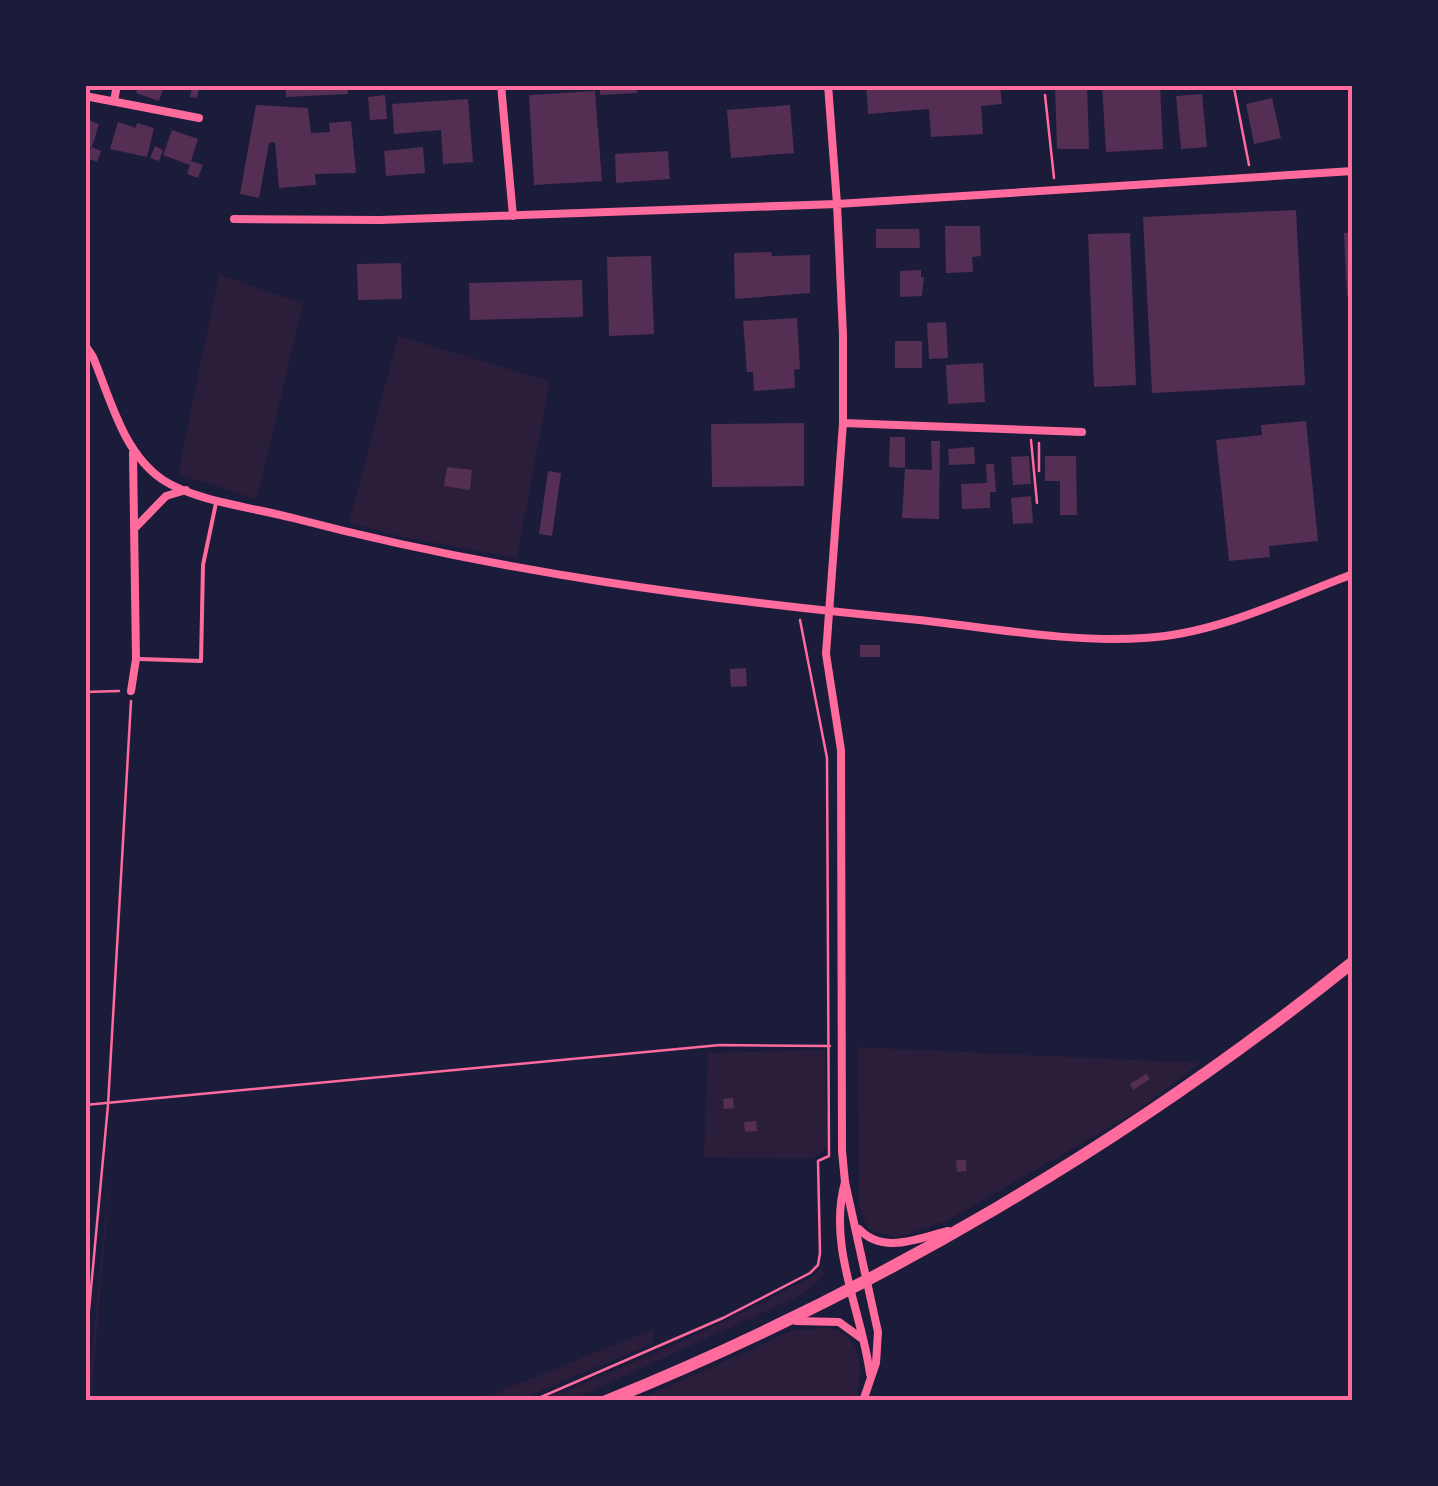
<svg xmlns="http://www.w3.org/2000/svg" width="1438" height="1486" font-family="'Alegreya Sans',sans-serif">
	<rect width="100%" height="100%" fill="#1b1b3a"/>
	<path fill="#2a1e3b" d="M 219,274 L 303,304 L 257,499 L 178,474 Z
		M 398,336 L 550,381 L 517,558 L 402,537 L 349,523 Z
		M 858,1047 L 1200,1063 L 1133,1114 L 948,1220 L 897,1238 L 868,1229 L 859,1206 Z
		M 825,1050 L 827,1148 L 812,1159 L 704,1157 L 708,1053 Z
		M 115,1117 L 91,1401 L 87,1401 Z
		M 819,1269 L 824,1272 L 817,1283 L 797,1297 L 570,1401 L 538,1401 C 632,1365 725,1323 814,1276 Z
		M 830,1328 C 864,1335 863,1373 855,1401 L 636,1401 L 794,1330 Z
		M 653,1329 L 654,1343 L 515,1401 L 476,1401 Z"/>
	<path fill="#542f53" d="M 139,85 L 163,88 L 159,101 L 136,93 Z
		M 192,85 L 200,85 L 197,98 L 190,97 Z
		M 285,85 L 347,85 L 348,94 L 286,97 Z
		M 600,85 L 636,85 L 637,93 L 600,95 Z
		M 866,85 L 1000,85 L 1002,104 L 981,106 L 983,134 L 931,137 L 929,109 L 868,114 Z
		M 1055,85 L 1087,85 L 1089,149 L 1057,149 Z
		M 1102,85 L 1160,85 L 1163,149 L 1106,152 Z
		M 595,91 L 602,181 L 534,185 L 529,95 Z
		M 1202,94 L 1207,147 L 1181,149 L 1176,96 Z
		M 385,95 L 387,119 L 370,120 L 368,97 Z
		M 1272,98 L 1281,138 L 1254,144 L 1246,104 Z
		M 468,99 L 473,162 L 443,164 L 441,130 L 394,134 L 392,104 Z
		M 256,105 L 308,108 L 311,133 L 330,132 L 329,123 L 351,121 L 356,173 L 315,174 L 316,185 L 279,188 L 275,142 L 269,143 L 259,198 L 240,194 Z
		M 790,105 L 794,153 L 731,158 L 727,110 Z
		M 85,119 L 99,124 L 92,147 L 85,145 Z
		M 118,122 L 136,128 L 137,123 L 154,128 L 147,157 L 110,149 Z
		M 172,130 L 198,139 L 191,161 L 203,165 L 198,178 L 187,174 L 190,165 L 163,155 Z
		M 155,146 L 163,150 L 159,161 L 150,158 Z
		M 91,147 L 101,151 L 97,162 L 87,158 Z
		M 423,147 L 425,173 L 386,176 L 384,151 Z
		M 668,151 L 670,179 L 616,183 L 615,154 Z
		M 1296,210 L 1305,385 L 1152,393 L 1143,217 Z
		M 945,226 L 980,226 L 981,256 L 972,257 L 973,272 L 946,273 Z
		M 876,229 L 919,229 L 920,248 L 876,248 Z
		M 1130,233 L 1136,385 L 1094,387 L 1088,234 Z
		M 1344,233 L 1353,233 L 1353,296 L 1347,296 Z
		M 771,252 L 772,256 L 810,255 L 810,293 L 735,299 L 734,253 Z
		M 651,256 L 654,334 L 609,336 L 607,257 Z
		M 401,263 L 402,299 L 358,300 L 357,264 Z
		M 921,270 L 921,277 L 924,277 L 922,296 L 900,297 L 900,271 Z
		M 582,280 L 583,317 L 470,320 L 469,283 Z
		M 797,318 L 800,369 L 794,370 L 795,388 L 754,391 L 753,372 L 747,372 L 743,321 Z
		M 946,322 L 948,358 L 929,359 L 927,323 Z
		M 895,341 L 922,341 L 922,368 L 895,368 Z
		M 983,363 L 985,402 L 948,404 L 946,365 Z
		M 1306,421 L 1318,541 L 1269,546 L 1270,557 L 1229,561 L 1216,440 L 1262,435 L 1261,425 Z
		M 804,423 L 804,486 L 712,487 L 711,424 Z
		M 890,437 L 905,437 L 905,468 L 889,467 Z
		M 931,441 L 940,441 L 939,519 L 902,518 L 905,469 L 932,470 Z
		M 974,447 L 975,464 L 949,465 L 948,449 Z
		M 1029,456 L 1031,484 L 1013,485 L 1011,457 Z
		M 1045,456 L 1076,456 L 1077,515 L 1060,515 L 1060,481 L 1045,481 Z
		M 986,464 L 994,464 L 996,492 L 990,492 L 990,508 L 962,509 L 961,484 L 987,483 Z
		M 447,467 L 472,470 L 470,490 L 444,486 Z
		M 548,471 L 561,473 L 552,536 L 539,534 Z
		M 1031,496 L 1033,523 L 1013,524 L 1011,498 Z
		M 860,645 L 880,645 L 880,657 L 860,657 Z
		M 746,668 L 747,686 L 731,687 L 730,669 Z
		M 1146,1074 L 1150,1079 L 1133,1090 L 1130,1084 Z
		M 733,1098 L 734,1108 L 724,1109 L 723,1099 Z
		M 756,1121 L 757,1131 L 745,1132 L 744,1122 Z
		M 956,1160 L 966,1160 L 966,1171 L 957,1172 Z"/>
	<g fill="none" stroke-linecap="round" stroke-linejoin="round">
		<path stroke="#ff6b9d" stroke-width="2.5" d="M 1234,88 L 1249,165
			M 1045,95 L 1054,178
			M 1031,440 L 1037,503
			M 1039,443 L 1039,471
			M 800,620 L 827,758 L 829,1156
			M 85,692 L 119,691
			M 85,1105 L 720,1045 L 830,1046
			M 85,1353 L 108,1105 L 131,701
			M 532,1401 L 723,1318 L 810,1273 L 818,1265 L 820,1253 L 818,1161 L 829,1156"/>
		<path stroke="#ff6b9d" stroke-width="4" d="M 139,659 L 201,661 L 203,565 L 216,503"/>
		<path stroke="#ff6b9d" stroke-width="8" d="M 501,85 L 513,216
			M 828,85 L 837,204 L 843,335 L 843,423 L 826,654 L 841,750 L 842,1151 L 845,1182 L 878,1332 L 876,1363 L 863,1401
			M 85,96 L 199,118
			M 114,101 L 117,85
			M 234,219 L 380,220 L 837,204 L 1353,171
			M 85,345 L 93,357 C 111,400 123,453 163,480 C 195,501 255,508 293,518 C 498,572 708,600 919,620 C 993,628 1070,643 1144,638 C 1217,634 1286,599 1353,574
			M 843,423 L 1082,432
			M 135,528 L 166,496 L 186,490
			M 131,691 L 136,659 L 133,453
			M 845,1182 C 827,1246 862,1312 870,1374
			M 859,1229 C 883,1255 919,1238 948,1231
			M 796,1321 L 839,1322 L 861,1338"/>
		<path stroke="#ff6b9d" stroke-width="12" d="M 606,1401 C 873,1293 1128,1143 1353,962"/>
	</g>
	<rect width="1438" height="1486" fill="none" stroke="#1b1b3a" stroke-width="175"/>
	<rect x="88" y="88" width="1262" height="1310" fill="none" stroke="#ff6b9d" stroke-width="4"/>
</svg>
